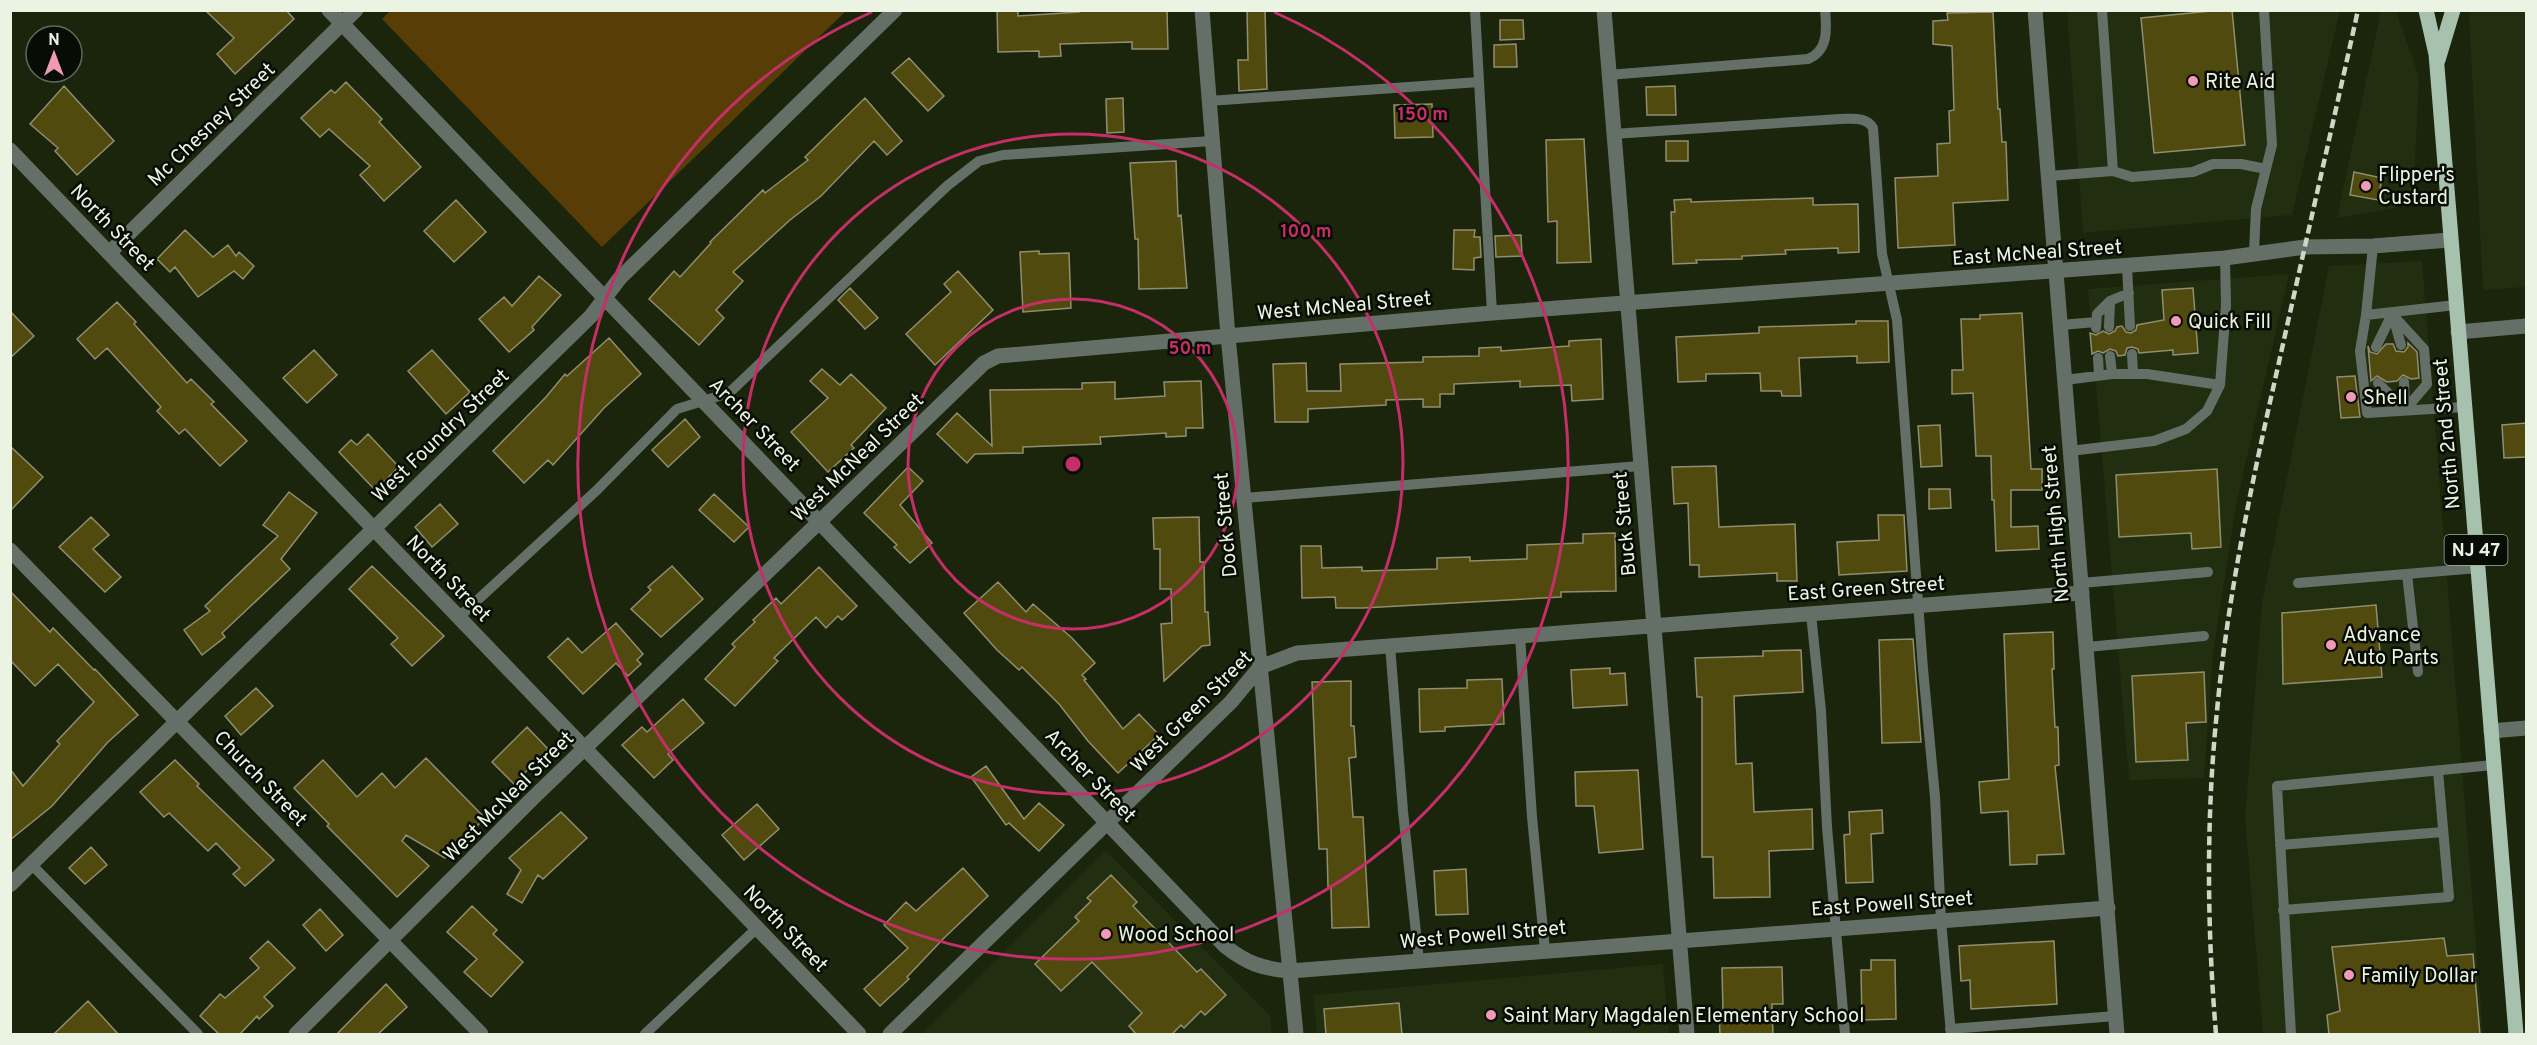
<svg xmlns="http://www.w3.org/2000/svg" width="2537" height="1045" font-family="Overpass,sans-serif">
	<rect width="100%" height="100%" fill="#1a250c"/>
	<path fill="#212e0f" d="M 2067,11 L 2340,11 L 2292,215 L 2083,233 Z
		M 2381,11 L 2396,11 L 2419,77 L 2413,205 L 2337,218 Z
		M 2472,11 L 2526,11 L 2526,287 L 2483,290 L 2469,14 Z
		M 2422,261 L 2483,1034 L 2263,1034 L 2245,818 L 2262,603 L 2329,266 Z
		M 2289,274 L 2236,505 L 2213,654 L 2204,778 L 2129,780 L 2088,289 Z
		M 1106,851 L 1270,1016 L 1272,1034 L 923,1034 Z
		M 1663,964 L 1669,1034 L 1317,1034 L 1313,995 Z"/>
	<path fill="#593d07" d="M 391,10 L 846,10 L 846,11 L 602,247 L 382,19 Z"/>
	<path fill="#504a0e" stroke="#918e6f" stroke-width="1.5" d="M 205,10 L 286,10 L 294,19 L 235,74 L 217,54 L 234,38 Z
		M 997,10 L 1018,10 L 1018,16 L 1079,12 L 1079,10 L 1167,10 L 1168,49 L 1132,49 L 1132,42 L 1060,44 L 1061,56 L 1039,57 L 1039,51 L 998,52 Z
		M 1247,10 L 1265,10 L 1267,89 L 1239,91 L 1238,60 L 1248,60 Z
		M 2221,10 L 2232,10 L 2245,145 L 2154,153 L 2141,18 Z
		M 1993,12 L 1998,109 L 2000,109 L 2002,142 L 2006,142 L 2008,200 L 1953,203 L 1955,245 L 1898,248 L 1895,178 L 1938,176 L 1937,144 L 1950,143 L 1949,111 L 1954,110 L 1952,46 L 1933,44 L 1933,21 L 1948,20 L 1947,13 Z
		M 1500,20 L 1523,20 L 1524,39 L 1500,40 Z
		M 1516,44 L 1517,67 L 1494,67 L 1494,45 Z
		M 909,58 L 944,96 L 928,111 L 892,73 Z
		M 346,82 L 382,119 L 379,122 L 421,167 L 384,201 L 360,175 L 370,166 L 329,129 L 320,137 L 301,118 L 331,90 L 335,93 Z
		M 64,86 L 114,141 L 77,175 L 55,151 L 58,148 L 30,124 Z
		M 1675,86 L 1676,115 L 1647,115 L 1646,87 Z
		M 865,98 L 902,141 L 887,155 L 874,141 L 821,196 L 790,220 L 733,272 L 743,281 L 716,310 L 724,318 L 699,345 L 649,299 L 674,271 L 680,277 L 711,243 L 710,242 L 763,190 L 765,193 L 808,160 L 805,157 Z
		M 1123,98 L 1124,132 L 1107,133 L 1106,99 Z
		M 1432,104 L 1433,137 L 1395,138 L 1394,105 Z
		M 1584,139 L 1591,262 L 1557,263 L 1557,221 L 1548,222 L 1546,140 Z
		M 1666,141 L 1688,141 L 1688,161 L 1666,161 Z
		M 1176,161 L 1178,216 L 1181,215 L 1187,288 L 1139,289 L 1138,239 L 1135,239 L 1130,163 Z
		M 2354,172 L 2382,178 L 2378,200 L 2350,195 Z
		M 1813,198 L 1813,205 L 1858,204 L 1859,252 L 1838,253 L 1838,248 L 1785,250 L 1786,254 L 1742,256 L 1742,259 L 1696,260 L 1697,263 L 1673,264 L 1671,212 L 1675,212 L 1674,200 L 1691,199 L 1691,202 Z
		M 456,200 L 486,232 L 454,262 L 424,231 Z
		M 185,230 L 213,257 L 228,245 L 236,256 L 239,252 L 254,266 L 243,279 L 234,271 L 198,297 L 175,267 L 170,272 L 157,259 Z
		M 1454,230 L 1475,230 L 1474,237 L 1480,237 L 1481,257 L 1474,258 L 1474,270 L 1453,269 Z
		M 1521,235 L 1522,256 L 1496,257 L 1495,236 Z
		M 1039,251 L 1039,254 L 1069,253 L 1071,308 L 1023,312 L 1020,252 Z
		M 958,271 L 993,310 L 935,365 L 906,334 L 951,292 L 944,284 Z
		M 539,276 L 561,295 L 532,327 L 534,330 L 509,352 L 479,319 L 504,297 L 512,306 Z
		M 850,288 L 878,318 L 865,329 L 838,300 Z
		M 2193,288 L 2198,353 L 2173,355 L 2173,350 L 2139,353 L 2138,349 L 2132,347 L 2127,348 L 2125,355 L 2118,356 L 2116,351 L 2110,349 L 2103,353 L 2098,351 L 2092,354 L 2090,333 L 2096,335 L 2103,331 L 2109,334 L 2115,331 L 2117,327 L 2122,326 L 2126,332 L 2131,333 L 2136,330 L 2137,325 L 2164,320 L 2162,290 Z
		M 117,302 L 136,322 L 134,324 L 187,383 L 191,379 L 214,402 L 211,404 L 247,441 L 220,466 L 185,429 L 179,434 L 157,411 L 161,407 L 107,348 L 95,359 L 77,339 Z
		M 10,311 L 34,336 L 10,358 Z
		M 2022,313 L 2031,469 L 2042,469 L 2042,490 L 2011,490 L 2011,527 L 2038,526 L 2039,549 L 1996,551 L 1994,500 L 1992,500 L 1991,456 L 1976,456 L 1973,393 L 1952,394 L 1952,370 L 1963,370 L 1961,319 L 1980,319 L 1980,315 Z
		M 1856,321 L 1888,321 L 1889,362 L 1857,363 L 1857,356 L 1799,358 L 1801,396 L 1782,396 L 1781,391 L 1761,391 L 1760,373 L 1706,374 L 1706,381 L 1678,382 L 1676,337 L 1759,333 L 1759,327 L 1856,324 Z
		M 609,338 L 641,374 L 604,408 L 553,465 L 548,460 L 524,483 L 493,451 L 546,397 L 565,374 L 567,376 Z
		M 1601,339 L 1603,399 L 1572,401 L 1571,385 L 1520,387 L 1520,381 L 1454,384 L 1454,394 L 1440,394 L 1440,407 L 1423,407 L 1423,399 L 1386,400 L 1386,405 L 1308,409 L 1308,422 L 1275,422 L 1273,364 L 1306,363 L 1307,391 L 1341,391 L 1340,364 L 1423,362 L 1423,357 L 1479,356 L 1479,348 L 1501,347 L 1501,351 L 1569,346 L 1569,341 Z
		M 2408,343 L 2417,352 L 2419,378 L 2411,379 L 2403,375 L 2397,381 L 2387,382 L 2377,376 L 2371,381 L 2368,346 L 2370,352 L 2377,354 L 2386,344 L 2393,344 L 2396,351 L 2404,352 L 2408,347 Z
		M 314,350 L 337,375 L 307,403 L 283,378 Z
		M 432,350 L 470,392 L 446,414 L 408,371 Z
		M 822,369 L 840,385 L 851,374 L 886,408 L 851,445 L 854,448 L 828,472 L 791,432 L 828,398 L 810,381 Z
		M 2355,376 L 2360,417 L 2341,418 L 2337,377 Z
		M 1201,381 L 1203,428 L 1186,428 L 1186,436 L 1166,437 L 1166,433 L 1100,437 L 1101,444 L 1023,447 L 1023,453 L 975,454 L 967,463 L 937,434 L 957,413 L 992,446 L 990,390 L 1082,389 L 1082,383 L 1115,382 L 1115,399 L 1165,396 L 1164,382 Z
		M 685,419 L 700,437 L 668,467 L 652,450 Z
		M 2526,423 L 2526,457 L 2504,458 L 2502,425 Z
		M 1940,425 L 1942,466 L 1921,467 L 1918,426 Z
		M 368,434 L 399,467 L 375,490 L 339,452 L 351,440 L 357,445 Z
		M 10,446 L 43,477 L 10,511 Z
		M 1716,466 L 1719,527 L 1795,524 L 1797,581 L 1777,581 L 1777,573 L 1699,577 L 1699,565 L 1690,565 L 1688,503 L 1674,504 L 1672,467 Z
		M 908,467 L 923,481 L 900,505 L 932,543 L 910,563 L 894,547 L 897,545 L 864,513 Z
		M 2217,469 L 2221,547 L 2192,549 L 2191,533 L 2119,537 L 2116,475 Z
		M 1929,489 L 1950,489 L 1951,508 L 1929,509 Z
		M 289,492 L 317,513 L 281,559 L 290,569 L 222,633 L 225,637 L 202,655 L 184,630 L 210,611 L 205,606 L 278,536 L 263,525 Z
		M 714,494 L 749,527 L 734,542 L 699,510 Z
		M 440,504 L 458,524 L 432,547 L 415,527 Z
		M 1878,515 L 1904,515 L 1907,571 L 1839,575 L 1837,542 L 1879,540 Z
		M 91,517 L 109,535 L 93,549 L 121,577 L 105,592 L 59,547 Z
		M 1199,517 L 1200,562 L 1204,562 L 1205,612 L 1208,612 L 1210,645 L 1202,646 L 1164,681 L 1161,624 L 1172,623 L 1171,589 L 1160,589 L 1160,549 L 1154,549 L 1153,518 Z
		M 1615,533 L 1616,591 L 1561,592 L 1561,597 L 1363,608 L 1336,608 L 1335,597 L 1302,598 L 1301,546 L 1321,546 L 1322,568 L 1362,567 L 1362,571 L 1437,569 L 1437,558 L 1470,557 L 1470,561 L 1527,559 L 1527,545 L 1583,543 L 1583,534 Z
		M 372,566 L 444,636 L 412,666 L 391,644 L 398,638 L 349,589 Z
		M 672,566 L 703,599 L 661,637 L 631,609 L 651,590 L 648,587 Z
		M 819,567 L 857,606 L 842,620 L 838,616 L 826,628 L 816,617 L 774,658 L 778,661 L 735,706 L 705,679 L 735,647 L 732,644 L 755,622 L 753,620 L 776,598 L 781,604 Z
		M 998,582 L 1026,612 L 1033,604 L 1072,638 L 1095,663 L 1082,675 L 1086,679 L 1084,680 L 1123,729 L 1139,714 L 1159,735 L 1118,773 L 1088,741 L 1059,704 L 1022,667 L 1019,670 L 997,650 L 964,613 Z
		M 10,591 L 50,632 L 53,628 L 94,670 L 95,669 L 138,715 L 108,742 L 52,806 L 10,840 L 10,769 L 23,786 L 60,744 L 57,741 L 94,702 L 58,664 L 35,686 L 10,660 Z
		M 2376,605 L 2382,677 L 2283,684 L 2282,613 Z
		M 616,623 L 643,654 L 637,660 L 641,664 L 628,676 L 616,663 L 583,694 L 548,657 L 568,638 L 582,653 Z
		M 2053,632 L 2054,669 L 2052,669 L 2055,727 L 2058,727 L 2059,765 L 2055,766 L 2064,854 L 2037,855 L 2037,864 L 2010,865 L 2008,811 L 1981,813 L 1979,782 L 2009,779 L 2004,634 Z
		M 1913,639 L 1921,742 L 1882,743 L 1879,640 Z
		M 1801,650 L 1803,692 L 1734,696 L 1736,764 L 1752,763 L 1754,812 L 1812,809 L 1813,849 L 1769,851 L 1770,897 L 1714,898 L 1713,857 L 1702,857 L 1702,697 L 1697,697 L 1695,658 L 1763,656 L 1763,651 Z
		M 1610,668 L 1610,674 L 1625,673 L 1627,705 L 1573,708 L 1571,670 Z
		M 2204,672 L 2206,722 L 2186,723 L 2188,760 L 2136,762 L 2132,676 Z
		M 1502,679 L 1504,724 L 1445,727 L 1445,731 L 1420,732 L 1419,689 L 1467,688 L 1467,680 Z
		M 1351,681 L 1351,726 L 1354,726 L 1356,757 L 1349,758 L 1353,817 L 1363,817 L 1369,927 L 1332,928 L 1331,887 L 1328,887 L 1327,849 L 1319,849 L 1312,682 Z
		M 256,688 L 273,706 L 241,735 L 225,716 Z
		M 683,699 L 704,723 L 668,754 L 673,760 L 654,778 L 622,745 L 642,727 L 647,732 Z
		M 527,727 L 548,749 L 514,784 L 492,762 Z
		M 426,758 L 485,818 L 445,858 L 406,835 L 402,841 L 429,866 L 397,897 L 327,826 L 329,824 L 294,788 L 323,760 L 357,797 L 382,773 L 395,788 Z
		M 175,760 L 199,784 L 197,786 L 274,860 L 245,886 L 233,874 L 240,868 L 216,843 L 208,851 L 169,813 L 164,817 L 140,792 Z
		M 986,766 L 1024,819 L 1039,803 L 1064,825 L 1039,851 L 1009,823 L 1006,825 L 971,777 Z
		M 1638,770 L 1643,849 L 1599,853 L 1594,806 L 1576,806 L 1575,772 Z
		M 757,804 L 779,829 L 744,860 L 722,835 Z
		M 1882,810 L 1883,833 L 1871,834 L 1873,882 L 1846,883 L 1844,835 L 1850,834 L 1849,812 Z
		M 561,812 L 587,838 L 543,879 L 538,875 L 522,903 L 507,894 L 521,870 L 509,858 Z
		M 91,847 L 107,865 L 85,884 L 69,868 Z
		M 963,868 L 988,896 L 944,938 L 907,977 L 909,979 L 880,1006 L 864,989 L 908,948 L 884,925 L 906,902 L 916,911 Z
		M 1466,869 L 1468,914 L 1436,915 L 1434,871 Z
		M 1111,875 L 1137,902 L 1133,906 L 1197,972 L 1201,969 L 1226,995 L 1205,1015 L 1201,1011 L 1184,1028 L 1181,1025 L 1171,1035 L 1137,1035 L 1129,1026 L 1142,1013 L 1092,962 L 1061,991 L 1035,964 L 1079,921 L 1075,917 L 1091,901 L 1087,898 Z
		M 472,906 L 497,930 L 493,934 L 523,962 L 491,997 L 464,972 L 477,959 L 447,932 Z
		M 320,909 L 343,935 L 326,951 L 303,925 Z
		M 2444,938 L 2447,956 L 2473,954 L 2480,1035 L 2329,1035 L 2327,1015 L 2340,1011 L 2332,947 Z
		M 268,941 L 295,968 L 264,997 L 273,1006 L 259,1019 L 257,1016 L 239,1035 L 220,1035 L 200,1016 L 220,994 L 225,998 L 259,968 L 250,958 Z
		M 2054,941 L 2057,1004 L 1971,1009 L 1970,980 L 1961,981 L 1959,946 Z
		M 1871,960 L 1895,960 L 1896,1019 L 1862,1020 L 1861,970 L 1871,970 Z
		M 1782,967 L 1783,1004 L 1772,1004 L 1773,1035 L 1720,1035 L 1719,1013 L 1723,1013 L 1722,968 Z
		M 386,984 L 407,1007 L 377,1035 L 336,1035 Z
		M 88,1001 L 119,1035 L 53,1035 Z
		M 1399,1003 L 1402,1035 L 1326,1035 L 1324,1009 Z"/>
	<g fill="none" stroke-linecap="round" stroke-linejoin="round">
		<path stroke="#647067" stroke-width="10" d="M 1475,10 L 1492,313
			M 1608,75 L 1808,59 C 1828,51 1827,30 1825,10
			M 1209,101 L 1479,82
			M 1613,134 L 1840,119 C 1852,119 1866,116 1873,128 L 1882,254 L 1897,320 L 1923,669 L 1935,797 L 1941,920 L 1951,1034
			M 2113,171 L 2132,177 L 2193,172 L 2213,164 L 2241,164 L 2266,169
			M 2049,176 L 2113,171 L 2102,10
			M 2373,246 L 2366,315 L 2456,305
			M 2254,252 L 2256,209 L 2272,145 L 2264,10
			M 2127,266 L 2130,326
			M 2392,314 L 2424,349 L 2427,384 L 2405,410
			M 2366,315 L 2360,351 L 2367,413 L 2464,407
			M 2393,317 L 2401,345
			M 2061,325 L 2096,322
			M 2109,327 L 2110,301 L 2129,293
			M 2096,328 L 2097,314 L 2110,301
			M 2376,347 L 2392,314
			M 2132,354 L 2133,373
			M 2110,356 L 2112,374
			M 2098,358 L 2099,375
			M 2065,380 L 2112,374 L 2147,374 L 2220,385
			M 2404,382 L 2405,410
			M 2378,383 L 2405,410
			M 2070,451 L 2154,441 L 2186,429 L 2207,411 L 2220,385 L 2226,305 L 2225,258
			M 1244,498 L 1640,466
			M 2407,574 L 2418,672
			M 2081,583 L 2208,572
			M 2298,583 L 2478,568
			M 1811,614 L 1821,711 L 1827,827 L 1845,1034
			M 458,618 L 597,490 L 677,409 L 729,393 L 947,186 L 979,161 L 1003,155 L 1212,141
			M 1520,636 L 1532,817 L 1545,950
			M 1390,645 L 1403,811 L 1419,961
			M 2087,647 L 2204,636
			M 2280,845 L 2443,832
			M 32,865 L 198,1034
			M 2283,910 L 2449,897 L 2438,771
			M 1950,1029 L 2116,1016
			M 645,1034 L 757,928
			M 2291,1034 L 2277,786 L 2493,765"/>
		<path stroke="#647067" stroke-width="15" d="M 329,10 L 1225,946 C 1246,963 1263,969 1290,971 L 2108,908
			M 1202,10 L 1228,336 L 1296,1034
			M 1604,10 L 1687,1034
			M 10,150 L 859,1034
			M 109,253 L 356,10
			M 2458,332 L 2526,326
			M 10,550 L 481,1034
			M 2491,731 L 2526,728
			M 10,885 L 591,316 L 620,278 L 895,10
			M 296,1034 L 534,797 L 984,363 L 998,356 L 1492,313 L 2225,258 L 2305,247 L 2373,246 L 2450,240
			M 890,1034 L 1231,702 L 1260,667 L 1297,653 L 2082,593"/>
		<path stroke="#647067" stroke-width="15" d="M 2035,10 L 2117,1034"/>
		<path stroke="#a7c1af" stroke-width="15" d="M 2426,10 L 2436,54 L 2516,1034
			M 2438,60 L 2453,10"/>
		<path stroke="#ced6c5" stroke-width="4.5" stroke-dasharray="9 4.5" stroke-linecap="butt" d="M 2216,1034 C 2207,927 2206,818 2217,711 C 2228,593 2253,477 2279,362 C 2305,245 2332,128 2358,10"/>
	</g>
	<g fill="none" stroke="#c62e69" stroke-width="3">
		<circle cx="1073" cy="464" r="165"/>
		<circle cx="1073" cy="464" r="330"/>
		<path d="M1274 12A495 495 0 1 1 872 12"/>
	</g>
	<g fill="#f09ab5" stroke="#070c04" stroke-width="2">
		<circle cx="2193" cy="81" r="6"/>
		<circle cx="2366" cy="186" r="6"/>
		<circle cx="2176" cy="321" r="6"/>
		<circle cx="2351" cy="397" r="6"/>
		<circle cx="2331" cy="645" r="6"/>
		<circle cx="1106" cy="934" r="6"/>
		<circle cx="2349" cy="975" r="6"/>
		<circle cx="1491" cy="1015" r="6"/>
	</g>
	<g text-anchor="middle" stroke-width="5" stroke-linejoin="round" paint-order="stroke">
		<rect fill="#070c04" stroke="#a7aea0" stroke-width="1.5" x="2444.5" y="535" width="63" height="30" rx="4.5"/>
		<g font-size="18" font-weight="bold" fill="#ebf3e3">
			<text x="2476" y="556">NJ 47</text>
		</g>
		<g font-size="20" fill="#ebf3e3" stroke="#070c04" text-anchor="start">
			<text x="2205" y="88">Rite Aid</text>
			<text x="2378" y="181">Flipper's<tspan x="2378" dy="23">Custard</tspan></text>
			<text x="2188" y="328">Quick Fill</text>
			<text x="2363" y="404">Shell</text>
			<text x="2343" y="641">Advance<tspan x="2343" dy="23">Auto Parts</tspan></text>
			<text x="1118" y="941">Wood School</text>
			<text x="2361" y="982">Family Dollar</text>
			<text x="1503" y="1022">Saint Mary Magdalen Elementary School</text>
		</g>
		<g font-size="20" fill="#ebf3e3" stroke="#070c04">
			<text transform="translate(211 124) rotate(-44)" y="7">Mc Chesney Street</text>
			<text transform="translate(113 227) rotate(46)" y="7">North Street</text>
			<text transform="translate(2037 252) rotate(-4)" y="7">East McNeal Street</text>
			<text transform="translate(1344 305) rotate(-5)" y="7">West McNeal Street</text>
			<text transform="translate(755 424) rotate(46)" y="7">Archer Street</text>
			<text transform="translate(2446 434) rotate(-95)" y="7">North 2nd Street</text>
			<text transform="translate(440 435) rotate(-44)" y="7">West Foundry Street</text>
			<text transform="translate(857 457) rotate(-44)" y="7">West McNeal Street</text>
			<text transform="translate(1624 524) rotate(-95)" y="7">Buck Street</text>
			<text transform="translate(2055 524) rotate(-95)" y="7">North High Street</text>
			<text transform="translate(1225 525) rotate(-95)" y="7">Dock Street</text>
			<text transform="translate(449 578) rotate(46)" y="7">North Street</text>
			<text transform="translate(1866 588) rotate(-4)" y="7">East Green Street</text>
			<text transform="translate(1191 711) rotate(-45)" y="7">West Green Street</text>
			<text transform="translate(1091 775) rotate(46)" y="7">Archer Street</text>
			<text transform="translate(261 778) rotate(46)" y="7">Church Street</text>
			<text transform="translate(508 796) rotate(-45)" y="7">West McNeal Street</text>
			<text transform="translate(1892 903) rotate(-4)" y="7">East Powell Street</text>
			<text transform="translate(786 928) rotate(46)" y="7">North Street</text>
			<text transform="translate(1483 934) rotate(-5)" y="7">West Powell Street</text>
		</g>
	</g>
	<circle cx="1073" cy="464" r="9" fill="#c62e69" stroke="#070c04" stroke-width="3"/>
	<g font-size="18" text-anchor="middle" font-weight="bold" fill="#c62e69" stroke="#070c04" stroke-width="5" stroke-linejoin="round" paint-order="stroke">
		<text x="1423" y="120">150 m</text>
		<text x="1306" y="237">100 m</text>
		<text x="1190" y="354">50 m</text>
	</g>
	<rect width="2537" height="1045" fill="none" stroke="#ebf3e3" stroke-width="24"/>
	<g transform="translate(54 54)"><circle r="28" fill="#070c04" stroke="#62685d" stroke-width="1.5"/>
	<path d="M0-4.5L10 22L0 15L-10 22Z" fill="#f09ab5"/>
	<text y="-9" font-size="16" font-weight="bold" text-anchor="middle" fill="#ebf3e3">N</text>
	</g>
</svg>
